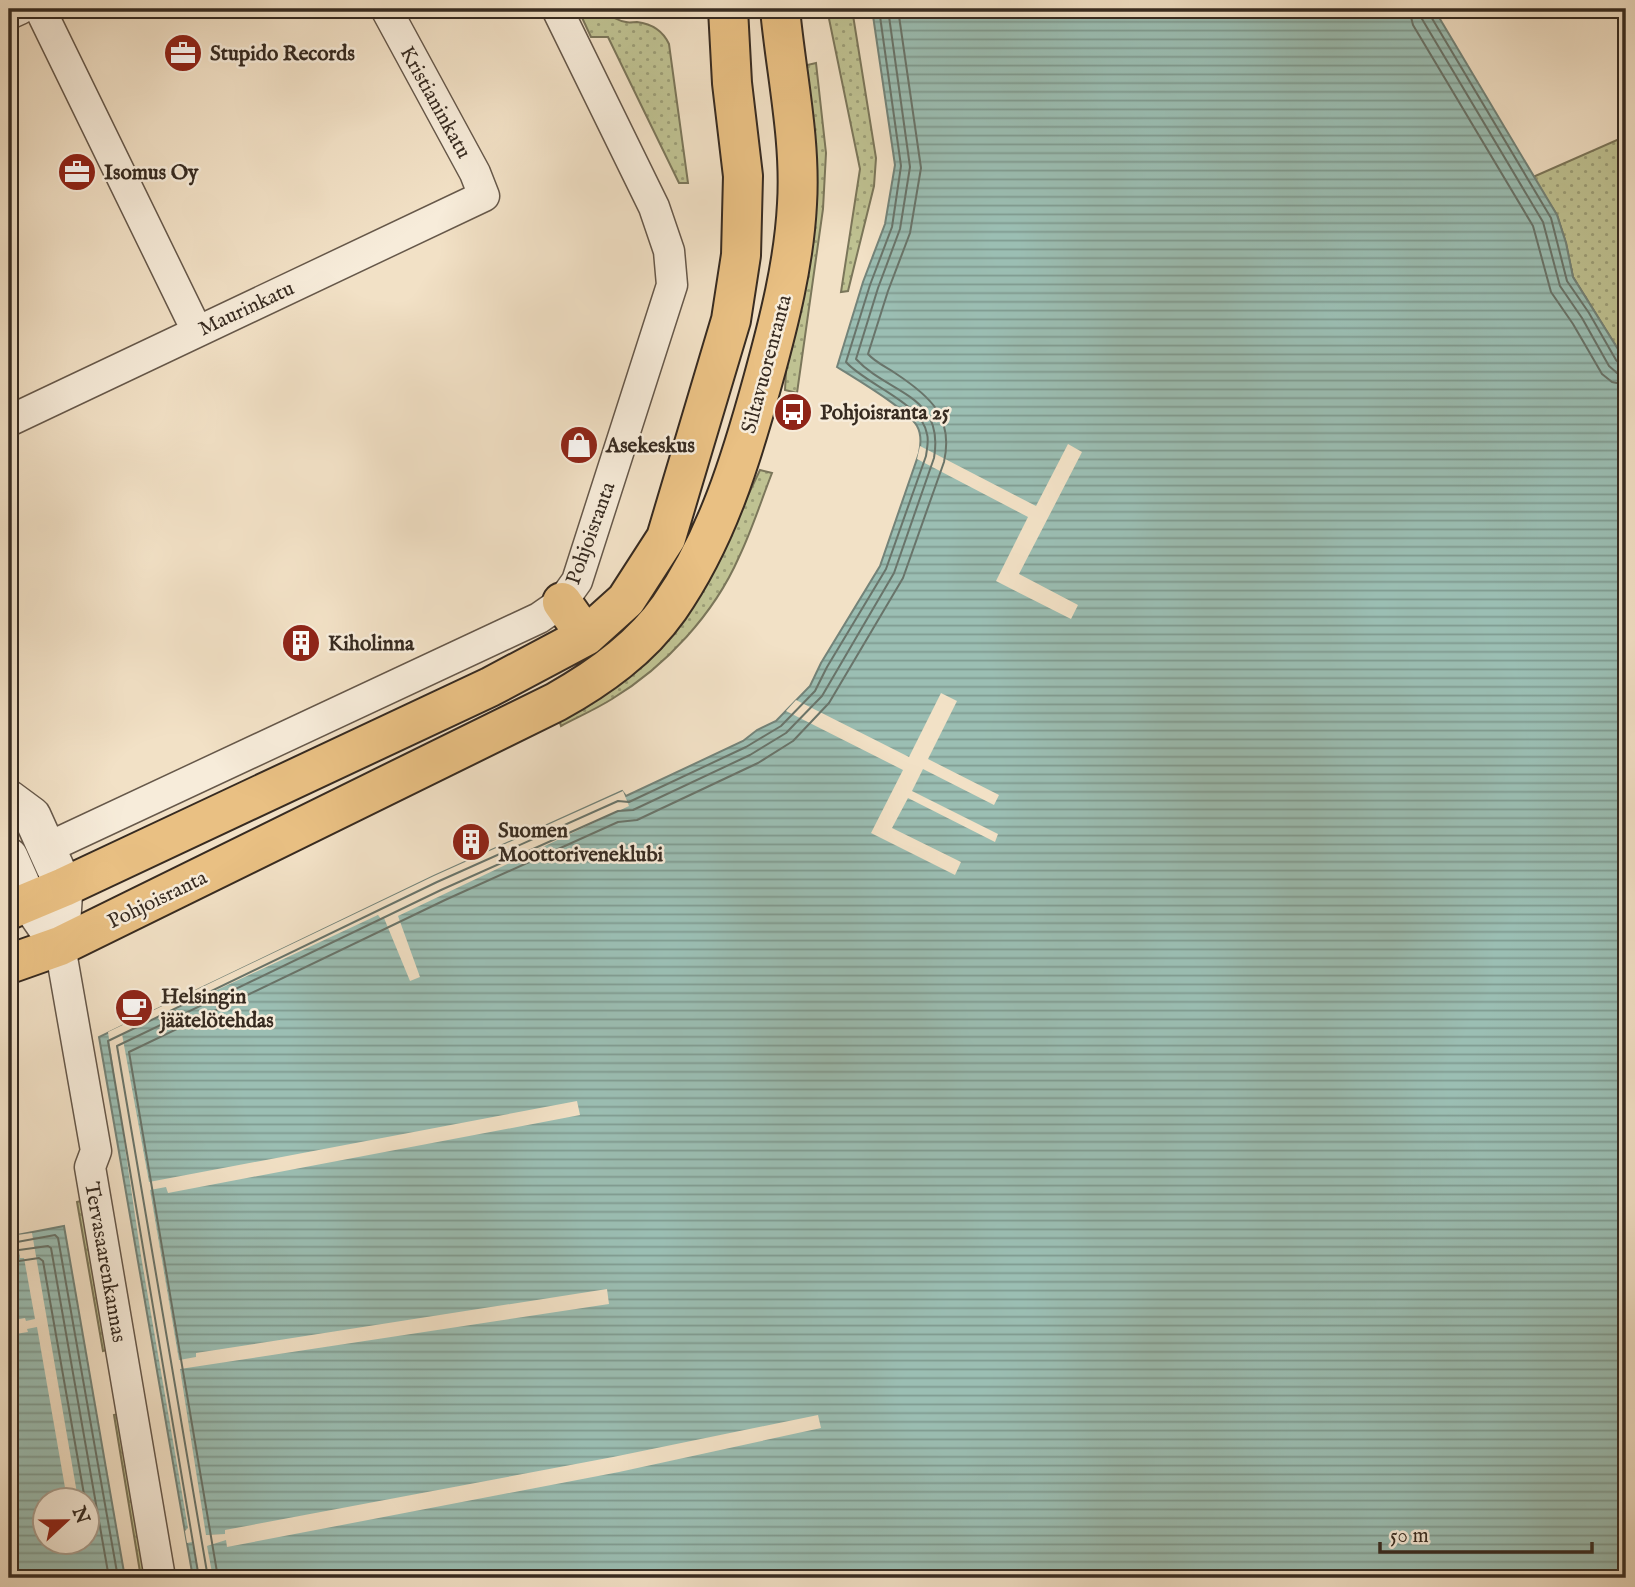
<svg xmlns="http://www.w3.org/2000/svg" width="1635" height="1587" font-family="'IM FELL English',serif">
	<defs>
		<pattern id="grass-dots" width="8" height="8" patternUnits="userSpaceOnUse" patternTransform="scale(1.75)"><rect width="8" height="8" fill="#bfc292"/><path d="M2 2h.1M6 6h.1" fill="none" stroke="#9c9e77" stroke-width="1.8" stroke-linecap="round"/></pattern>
		<pattern id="water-rules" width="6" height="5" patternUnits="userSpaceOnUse" patternTransform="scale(1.75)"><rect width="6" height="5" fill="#9bbeb3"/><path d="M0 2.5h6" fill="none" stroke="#7f9b91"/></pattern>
	</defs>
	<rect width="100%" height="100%" fill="#f2e1c6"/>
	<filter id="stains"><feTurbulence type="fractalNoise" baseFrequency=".00286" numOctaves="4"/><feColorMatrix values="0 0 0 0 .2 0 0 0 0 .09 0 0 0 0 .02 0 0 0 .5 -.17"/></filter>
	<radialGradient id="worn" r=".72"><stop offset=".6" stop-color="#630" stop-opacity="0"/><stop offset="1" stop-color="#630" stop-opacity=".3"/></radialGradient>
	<path fill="url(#grass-dots)" stroke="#7b765a" stroke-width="2" d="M 578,9 L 600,9 C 607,14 617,21 626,22 C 629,23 633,22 637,22 C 653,24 663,31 669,44 L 688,183 L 679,183 L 608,37 L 591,37 Z
		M 827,9 L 852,9 L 876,158 L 874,186 L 848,291 L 841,292 L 860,169 Z
		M 816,63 L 826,153 L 823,209 L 797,393 L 785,390 L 803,66 Z
		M 1626,136 L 1626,362 L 1573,277 L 1566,243 L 1557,215 L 1533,177 Z
		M 760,470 L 772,473 C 761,501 752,530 739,557 C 714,614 666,666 612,699 C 596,709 578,717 561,726 L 557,712 L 708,580 Z
		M 84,1200 L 110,1349 L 103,1351 L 77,1202 Z
		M 123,1413 L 151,1578 L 141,1578 L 114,1415 Z"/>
	<path fill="url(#water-rules)" stroke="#738379" stroke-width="2" fill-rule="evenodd" d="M 872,9 L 1434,9 L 1557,215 L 1566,243 L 1573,277 L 1626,362 L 1626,1578 L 193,1578 L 99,1037 L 434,876 L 622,791 L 626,796 L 743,741 L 757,730 L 776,721 L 810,686 L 821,663 L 880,566 L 919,453 C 921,444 922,435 917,426 C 907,409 856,379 837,367 L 863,282 L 885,224 L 895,165 Z
		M 9,1173 L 17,1235 L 64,1226 L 125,1578 L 9,1578 ZM 46,1500 L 88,1500 L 88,1542 L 46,1542 Z"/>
	<path fill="#f2e1c6" d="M 1068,444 L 1082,452 L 1019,574 L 1078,605 L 1071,619 L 996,581 L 1028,517 L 917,459 L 920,446 L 1036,506 Z
		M 941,693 L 957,701 L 928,759 L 999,795 L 994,805 L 923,769 L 912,791 L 998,834 L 995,842 L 908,798 L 892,828 L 961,862 L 955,875 L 871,833 L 903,770 L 786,711 L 796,700 L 909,757 Z
		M 623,791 L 629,806 L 398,916 L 420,977 L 410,981 L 384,918 L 381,919 L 378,915 L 122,1034 L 149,1182 L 577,1101 L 580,1115 L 168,1193 L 166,1187 L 150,1190 L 179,1360 L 196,1357 L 196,1353 L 607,1289 L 609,1304 L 180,1369 L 206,1535 L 225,1534 L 225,1530 L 613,1457 L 818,1415 L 821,1428 L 619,1472 L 227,1547 L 226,1540 L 207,1546 L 213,1578 L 199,1578 L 192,1542 L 187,1543 L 185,1531 L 188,1528 L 141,1256 L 108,1032 L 434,876 Z
		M 32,1233 L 78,1499 L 67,1499 L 37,1327 L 27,1329 L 28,1332 L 9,1335 L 9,1321 L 25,1318 L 26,1321 L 35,1319 L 24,1258 L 20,1258 L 17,1235 Z"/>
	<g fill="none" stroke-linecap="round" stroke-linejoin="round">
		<path stroke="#69746a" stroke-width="2" d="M 1409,9 L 1413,25 L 1533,226 L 1551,292 L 1573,324 L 1602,374 L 1612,382 L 1626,385
			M 1420,9 L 1422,19 L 1543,222 L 1560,286 L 1582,318 L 1609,366 L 1617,373 L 1626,375
			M 1429,9 L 1430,15 L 1551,218 L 1567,281 L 1589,313 L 1616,360 L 1621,365 L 1626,366
			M 9,1226 L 11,1237 L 17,1242 L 55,1235 L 58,1238 L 118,1578
			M 9,1247 L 19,1250 L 48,1246 L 51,1248 L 109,1578
			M 9,1259 L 19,1261 L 39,1258 L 43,1261 L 85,1500
			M 199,1578 L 108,1041 L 437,882 L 618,801 L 629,802 L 746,747 L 781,726 L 815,691 L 827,667 L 886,569 L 926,456 C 927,448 929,441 927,434 C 922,403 865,384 846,362 L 870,285 L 892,227 L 901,166 L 879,9
			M 208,1578 L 117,1046 L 441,890 L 618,811 L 633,810 L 750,755 L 786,733 L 822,696 L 894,573 L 934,458 C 945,394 888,394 856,359 L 878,288 L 900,229 L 910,167 L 888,9
			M 218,1578 L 129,1052 L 445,900 L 618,822 L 637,820 L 758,763 L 793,741 L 829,703 L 903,578 L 944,462 C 954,417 930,396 895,373 C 886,367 875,362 868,354 L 888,291 L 910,233 L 921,168 L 898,9"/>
		<defs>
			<path id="minor" d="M 40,9 L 197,331
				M 9,14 L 20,9
				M 9,421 L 484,196 L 475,173 L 386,9
				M 47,848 L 539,618 L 562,602 L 577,581 L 672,285 L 669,251 L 654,207 L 557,9
				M 60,946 L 96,1151 L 90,1167 L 160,1578"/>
			<path id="tertiary" d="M 9,799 L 32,816 L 64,887 L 60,946
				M 9,857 L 29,902 L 45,925"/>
			<path id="primary" d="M 562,602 L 586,636
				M 9,910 L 64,887 L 490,687 L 586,636 L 626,600 L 666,538 L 731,320 L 741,255 L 743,176 L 732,83 L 728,9
				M 9,964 L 60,946 L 556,702 C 599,678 640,649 669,608 C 717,539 741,460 763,380 C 779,322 794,263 797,204 C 801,139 786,73 780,9"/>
		</defs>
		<use href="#minor" stroke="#66584a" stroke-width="33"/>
		<use href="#tertiary" stroke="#66584a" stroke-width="40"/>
		<use href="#primary" stroke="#372b21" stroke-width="42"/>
		<use href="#minor" stroke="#f7ecda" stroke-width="30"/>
		<use href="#tertiary" stroke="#f7ecda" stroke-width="37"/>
		<use href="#primary" stroke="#e9c083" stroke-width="38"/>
	</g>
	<defs>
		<symbol id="office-disc" viewBox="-11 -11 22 22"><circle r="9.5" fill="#8f2418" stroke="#f7ecda"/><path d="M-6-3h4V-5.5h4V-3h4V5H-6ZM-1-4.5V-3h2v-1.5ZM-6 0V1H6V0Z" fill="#fff"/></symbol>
		<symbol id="bus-disc" viewBox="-11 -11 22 22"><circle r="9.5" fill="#8f2418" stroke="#f7ecda"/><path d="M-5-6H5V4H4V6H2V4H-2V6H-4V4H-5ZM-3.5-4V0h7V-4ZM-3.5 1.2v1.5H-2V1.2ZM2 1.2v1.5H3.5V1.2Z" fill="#fff"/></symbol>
		<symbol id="shop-disc" viewBox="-11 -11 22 22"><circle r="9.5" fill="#8f2418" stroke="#f7ecda"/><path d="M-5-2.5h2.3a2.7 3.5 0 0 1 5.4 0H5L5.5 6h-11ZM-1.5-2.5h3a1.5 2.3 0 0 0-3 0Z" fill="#fff"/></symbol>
		<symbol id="building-disc" viewBox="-11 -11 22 22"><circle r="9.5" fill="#8f2418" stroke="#f7ecda"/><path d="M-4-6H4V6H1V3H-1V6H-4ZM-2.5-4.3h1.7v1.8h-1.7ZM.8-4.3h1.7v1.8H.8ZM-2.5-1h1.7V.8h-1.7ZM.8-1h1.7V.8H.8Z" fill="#fff"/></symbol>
		<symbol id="cafe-disc" viewBox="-11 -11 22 22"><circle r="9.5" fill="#8f2418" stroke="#f7ecda"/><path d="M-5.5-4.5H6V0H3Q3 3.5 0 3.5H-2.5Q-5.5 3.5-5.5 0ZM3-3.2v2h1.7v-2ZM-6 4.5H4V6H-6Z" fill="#fff"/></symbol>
	</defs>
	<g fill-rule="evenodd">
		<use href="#office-disc" x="161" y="31" width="44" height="44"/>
		<use href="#office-disc" x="55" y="150" width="44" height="44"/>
		<use href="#bus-disc" x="771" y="390" width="44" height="44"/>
		<use href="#shop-disc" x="557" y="423" width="44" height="44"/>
		<use href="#building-disc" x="279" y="621" width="44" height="44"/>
		<use href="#building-disc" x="449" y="820" width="44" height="44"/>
		<use href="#cafe-disc" x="112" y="986" width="44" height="44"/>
	</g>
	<g text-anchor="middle" stroke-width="5" stroke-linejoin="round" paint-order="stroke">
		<g font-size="21" font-weight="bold" fill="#372b21" stroke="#f7ecda" text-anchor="start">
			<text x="210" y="60">Stupido Records</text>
			<text x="104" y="179">Isomus Oy</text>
			<text x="820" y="419">Pohjoisranta 25</text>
			<text x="606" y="452">Asekeskus</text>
			<text x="328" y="650">Kiholinna</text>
			<text x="498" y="837">Suomen<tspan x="498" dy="24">Moottoriveneklubi</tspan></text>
			<text x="161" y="1003">Helsingin<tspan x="161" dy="24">jäätelötehdas</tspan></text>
		</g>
		<g font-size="21" fill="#372b21" stroke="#f7ecda">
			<text transform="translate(436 102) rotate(61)" y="7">Kristianinkatu</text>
			<text transform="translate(246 308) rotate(-25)" y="7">Maurinkatu</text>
			<text transform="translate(766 364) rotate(-75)" y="7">Siltavuorenranta</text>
			<text transform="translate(590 533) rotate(-70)" y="7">Pohjoisranta</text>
			<text transform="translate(157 899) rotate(-26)" y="7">Pohjoisranta</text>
			<text transform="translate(106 1262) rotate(80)" y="7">Tervasaarenkannas</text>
		</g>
	</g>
	<rect width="1635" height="1587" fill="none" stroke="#f2e1c6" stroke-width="35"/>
	<rect x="10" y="10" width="1614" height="1566" fill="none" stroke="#372b21" stroke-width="3.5"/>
	<rect x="18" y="18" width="1600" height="1552" fill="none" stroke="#372b21" stroke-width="2"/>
	<g transform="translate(66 1521) rotate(68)"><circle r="33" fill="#f7ecda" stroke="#aa9f90" stroke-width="2"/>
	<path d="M0-5L12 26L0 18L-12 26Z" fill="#8f2418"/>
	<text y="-10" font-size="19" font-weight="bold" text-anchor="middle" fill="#372b21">N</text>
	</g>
	<path d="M1380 1542v10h212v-10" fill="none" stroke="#372b21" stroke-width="3.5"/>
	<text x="1390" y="1542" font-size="21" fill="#372b21" stroke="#f7ecda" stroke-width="5" paint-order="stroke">50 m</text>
	<rect width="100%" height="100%" filter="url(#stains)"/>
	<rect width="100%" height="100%" fill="url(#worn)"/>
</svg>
